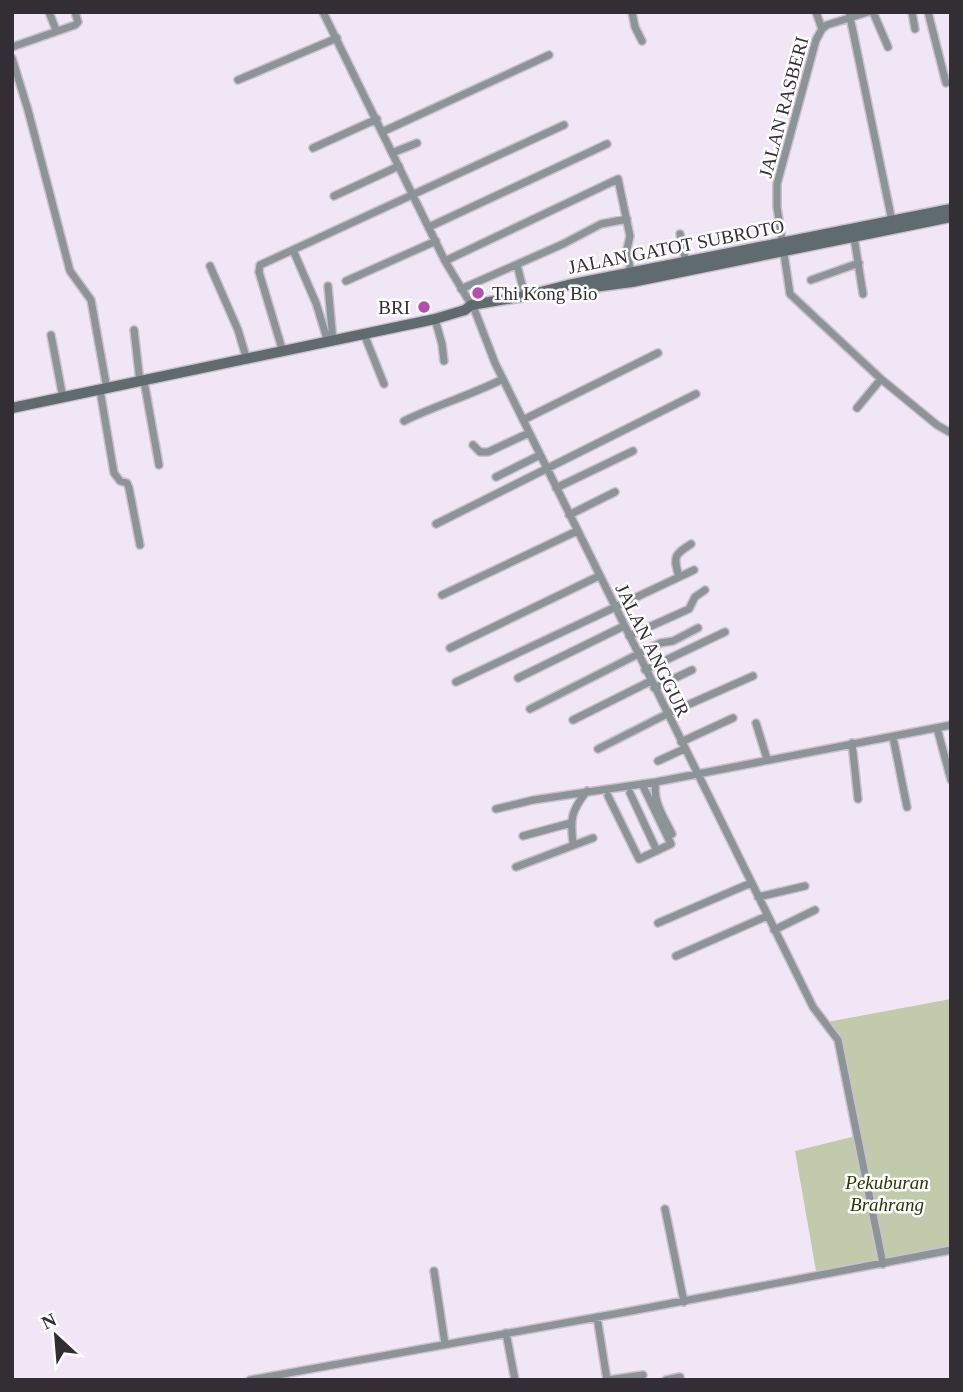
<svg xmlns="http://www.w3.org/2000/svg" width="963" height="1392" font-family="'Times New Roman',serif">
	<rect width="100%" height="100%" fill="#f1e6f5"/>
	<path fill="#c1cbac" d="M 951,999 L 951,1246 L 816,1271 L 795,1151 L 860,1135 L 842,1040 L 827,1022 Z"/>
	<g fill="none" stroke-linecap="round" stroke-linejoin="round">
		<defs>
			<path id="minor" d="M 49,12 L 56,30
				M 323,12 L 445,261 L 475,311 L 495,363 L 813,1007 L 838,1040 L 883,1264
				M 632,12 L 635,27 L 642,41
				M 816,12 L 822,29
				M 849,12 L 892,221
				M 868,12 L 827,25 L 822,29 L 816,40 L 777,184 L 777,207 L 790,294 L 881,379 L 937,425 L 951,433
				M 873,12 L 888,47
				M 912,12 L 915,29
				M 928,12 L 946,83
				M 12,47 L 75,25 L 78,22 L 75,12
				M 12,58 L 28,110 L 70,271 L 91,300 L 107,389
				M 238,80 L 337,38
				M 382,132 L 549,55
				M 313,148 L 377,119
				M 392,153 L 417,143
				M 334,196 L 399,166
				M 429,227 L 607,144
				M 680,234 L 686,263
				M 854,237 L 863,294
				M 293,250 L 316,303 L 328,342
				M 445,261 L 618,179 L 630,236 L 627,249 L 631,275
				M 517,265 L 525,296
				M 210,266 L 238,330 L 247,360
				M 811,280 L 859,263
				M 346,281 L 436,241
				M 328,286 L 333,341
				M 461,289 L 563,244 L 601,224 L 627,219
				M 435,319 L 442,344 L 444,361
				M 134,330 L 140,382
				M 364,334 L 384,384
				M 51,335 L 63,398
				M 283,352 L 259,272 L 260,265 L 564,125
				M 144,381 L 159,465
				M 100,390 L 114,473 L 120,481 L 127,483 L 129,488 L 140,545
				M 857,408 L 881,379
				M 523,420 L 658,353
				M 404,421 C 437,405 471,395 503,379
				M 473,445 L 480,452 L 488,452 L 529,433
				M 496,477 L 540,455
				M 556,488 L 633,451
				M 569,515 L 615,492
				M 436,524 L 696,394
				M 679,577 C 673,556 674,555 691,544
				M 442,595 L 577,531
				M 629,636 L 689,609 L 695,597 L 705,590
				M 450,648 L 599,576
				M 645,670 L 725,632
				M 518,678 L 624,626
				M 456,682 L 694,570
				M 654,688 L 692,670
				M 530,709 L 660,643 L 673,641 L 698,628
				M 573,720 L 651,681
				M 756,723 L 767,759
				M 937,728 L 951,780
				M 893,737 L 907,807
				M 681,742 L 733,718
				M 852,743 L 858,799
				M 598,749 L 667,714 L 753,676
				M 658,761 L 684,749
				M 656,782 C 652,801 664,817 672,834
				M 630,793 L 657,851
				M 608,796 L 639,859 L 671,844 L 642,784
				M 496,809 L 533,800 L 656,782 L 951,725
				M 523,836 L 571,823
				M 573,843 C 570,819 571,811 587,791
				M 516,867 L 593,838
				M 758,897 L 805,886
				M 658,923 L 751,883
				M 774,930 L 815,910
				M 676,956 L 767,916
				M 665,1209 L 684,1302
				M 434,1271 L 445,1344
				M 597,1317 L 607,1380
				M 506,1333 L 515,1380
				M 250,1380 L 631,1311 L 951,1250
				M 608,1380 L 643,1375
				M 666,1380 L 680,1377"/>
			<path id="secondary" d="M 586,288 L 632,282 L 951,217
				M 12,408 L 435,319 L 465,310 L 471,305 L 525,296 L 568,285 L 951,209"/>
		</defs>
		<use href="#minor" stroke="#cbc1ce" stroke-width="10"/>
		<use href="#secondary" stroke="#cbc1ce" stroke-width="13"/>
		<use href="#minor" stroke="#8c9498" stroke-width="7"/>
		<use href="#secondary" stroke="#606b70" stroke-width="10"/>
	</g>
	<g fill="#b64db0" stroke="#fff" stroke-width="2.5">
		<circle cx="478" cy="293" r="7"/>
		<circle cx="424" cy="307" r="7"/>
	</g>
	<g text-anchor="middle" stroke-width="5" stroke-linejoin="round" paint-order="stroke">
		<g font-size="19" fill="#322e33" stroke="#fff">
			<text transform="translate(783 107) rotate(-75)" y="7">JALAN RASBERI</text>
			<text transform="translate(676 246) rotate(-11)" y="7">JALAN GATOT SUBROTO</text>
			<text transform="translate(653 650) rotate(64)" y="7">JALAN ANGGUR</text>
		</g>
		<g font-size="19" fill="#322e33" stroke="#fff" text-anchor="start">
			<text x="492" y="300">Thi Kong Bio</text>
			<text x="410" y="314" text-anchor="end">BRI</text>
		</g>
		<g font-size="19" font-style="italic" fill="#2a3602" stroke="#fff">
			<text x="887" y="1189">Pekuburan<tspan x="887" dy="22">Brahrang</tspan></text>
		</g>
	</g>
	<rect width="963" height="1392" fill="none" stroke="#322e33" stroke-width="28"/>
	<g transform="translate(56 1336) rotate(334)" stroke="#ffffff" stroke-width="5" paint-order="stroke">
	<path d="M0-5L12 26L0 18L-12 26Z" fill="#322e33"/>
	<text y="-10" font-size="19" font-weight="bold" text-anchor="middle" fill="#322e33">N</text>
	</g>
</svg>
